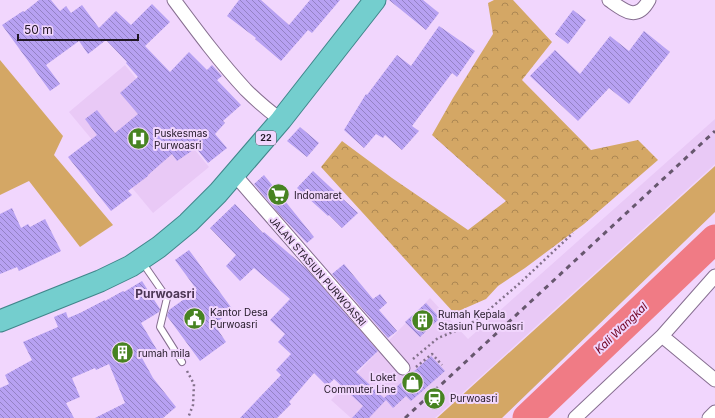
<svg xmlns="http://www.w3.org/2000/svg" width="715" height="418" font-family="Inter,sans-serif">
	<defs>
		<pattern id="forest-crowns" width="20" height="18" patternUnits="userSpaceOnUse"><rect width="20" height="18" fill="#d4a765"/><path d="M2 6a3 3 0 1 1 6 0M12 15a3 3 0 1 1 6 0" fill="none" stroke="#ac8753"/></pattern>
		<pattern id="building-back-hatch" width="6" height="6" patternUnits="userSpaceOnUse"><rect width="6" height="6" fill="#b7a1f2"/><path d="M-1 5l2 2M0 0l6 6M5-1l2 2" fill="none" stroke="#9482c4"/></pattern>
	</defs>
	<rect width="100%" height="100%" fill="#f1d6fd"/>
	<path fill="#e9c9f6" d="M 125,65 L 209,167 L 153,213 L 69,112 Z
		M 715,119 L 715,164 L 435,418 L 351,418 L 331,400 L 430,298 L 468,339 Z"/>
	<path fill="#d4a765" d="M 0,60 L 63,136 L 54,155 L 113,225 L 80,247 L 29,181 L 0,195 Z
		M 715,166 L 715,212 L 502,418 L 437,418 Z"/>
	<path fill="url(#forest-crowns)" d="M 494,0 L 513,0 L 552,42 L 522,80 L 591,150 L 638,140 L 658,160 L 584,224 L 525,268 L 498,286 L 486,299 L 454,313 L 321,167 L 342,141 L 392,178 L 468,230 L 506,201 L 432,135 L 453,98 L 493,34 L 488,3 Z"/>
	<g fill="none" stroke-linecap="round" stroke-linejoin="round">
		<path stroke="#f07b85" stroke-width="29" d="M 527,418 L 715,239"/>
	</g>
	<path fill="url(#building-back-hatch)" d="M 39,0 L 51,0 L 60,11 L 66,6 L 71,13 L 82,5 L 99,28 L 116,11 L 131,25 L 152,4 L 170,22 L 145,46 L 170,72 L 189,52 L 207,70 L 212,65 L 222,76 L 217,80 L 241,105 L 223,121 L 225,123 L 215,134 L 227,148 L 208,163 L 196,148 L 177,161 L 172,154 L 148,175 L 148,176 L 128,191 L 132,195 L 111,211 L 68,157 L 97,135 L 85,119 L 97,110 L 115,133 L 138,114 L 120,93 L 138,77 L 126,63 L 127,62 L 106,40 L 88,54 L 79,41 L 46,65 L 60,84 L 50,91 L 2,25 L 23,11 L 24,12 Z
		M 239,0 L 261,0 L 289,25 L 310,0 L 340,0 L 312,33 L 308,30 L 281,61 L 255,39 L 256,38 L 227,16 Z
		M 389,0 L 423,0 L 439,13 L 426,30 Z
		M 573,10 L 586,20 L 568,44 L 555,34 Z
		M 439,26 L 475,51 L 457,77 L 452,73 L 412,126 L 419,131 L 402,150 L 385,135 L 383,138 L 376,134 L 364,148 L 344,130 L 366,94 L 367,95 L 397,55 L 411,66 Z
		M 644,31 L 670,52 L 629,104 L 609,88 L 578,121 L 530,76 L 555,50 L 580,74 L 610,36 L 629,51 Z
		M 300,127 L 319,143 L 307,157 L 287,141 Z
		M 313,171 L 358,213 L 342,228 L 329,215 L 328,216 L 297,188 Z
		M 264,175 L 314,237 L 307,243 L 281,216 L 254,184 Z
		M 235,204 L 263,233 L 264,232 L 307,269 L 378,351 L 356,372 L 384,398 L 431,356 L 445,371 L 411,401 L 406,396 L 393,408 L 386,400 L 369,418 L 352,418 L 363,406 L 334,379 L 327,386 L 314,373 L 289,402 L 291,404 L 277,418 L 240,418 L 281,375 L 276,370 L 291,354 L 278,342 L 285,334 L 270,320 L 290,299 L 254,268 L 240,281 L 226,266 L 236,255 L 210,228 Z
		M 12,208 L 21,228 L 28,224 L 30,227 L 45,219 L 61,251 L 19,271 L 17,267 L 0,274 L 0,214 Z
		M 189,250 L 233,310 L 214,324 L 226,342 L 200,361 L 167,316 L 169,310 L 197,290 L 175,260 Z
		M 344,264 L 373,299 L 380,294 L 387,303 L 379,310 L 397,331 L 388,338 L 332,274 Z
		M 142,281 L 160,309 L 159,312 L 141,323 L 157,350 L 142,358 L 153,378 L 176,407 L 163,418 L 95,418 L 125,403 L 109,364 L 96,370 L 95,368 L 72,378 L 80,397 L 66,403 L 74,418 L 0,418 L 0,388 L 9,384 L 5,375 L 32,360 L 23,342 L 58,327 L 54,317 L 66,312 L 68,318 L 80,313 L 105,300 L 105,301 L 123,291 L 124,292 Z
		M 426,303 L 440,318 L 420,337 L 405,322 Z"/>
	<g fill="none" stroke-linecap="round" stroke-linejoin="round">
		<defs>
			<path id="service" d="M 142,262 L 167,298 L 160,327 L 182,362"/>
			<path id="minor" d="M 174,0 C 197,31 220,62 246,90 C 257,101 269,111 281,120
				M 609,0 C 625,11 637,22 649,0
				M 234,174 L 403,368
				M 662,336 L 715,380
				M 575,418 L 662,336 L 715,276
				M 709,418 L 715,412"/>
			<path id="trunk" d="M 0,321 L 100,281 L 131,266 L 159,247 L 188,223 L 218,193 L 281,120 L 375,0"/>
		</defs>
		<use href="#service" stroke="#866e90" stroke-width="8"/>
		<use href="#minor" stroke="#866e90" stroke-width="15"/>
		<use href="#trunk" stroke="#41868b" stroke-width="23"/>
		<path stroke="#83718b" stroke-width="2.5" stroke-dasharray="2 3" stroke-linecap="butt" d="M 413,359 L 438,338 L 458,330 L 477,320 L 520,283 L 573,233
			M 416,367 L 432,354 L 433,355 L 442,365
			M 187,371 L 194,384 L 193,405 L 188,418"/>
		<use href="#service" stroke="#fff" stroke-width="6"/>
		<use href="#minor" stroke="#fff" stroke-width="13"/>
		<use href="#trunk" stroke="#74cece" stroke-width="21"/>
		<path stroke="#67576e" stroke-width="3" stroke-dasharray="5 5" stroke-linecap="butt" d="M 405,418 L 715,131"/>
	</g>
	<defs>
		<symbol id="hospital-disc" viewBox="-11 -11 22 22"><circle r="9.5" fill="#478321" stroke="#f1d6fd"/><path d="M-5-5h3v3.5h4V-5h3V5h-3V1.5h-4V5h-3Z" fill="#fff"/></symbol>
		<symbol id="supermarket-disc" viewBox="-11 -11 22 22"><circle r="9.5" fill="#478321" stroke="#f1d6fd"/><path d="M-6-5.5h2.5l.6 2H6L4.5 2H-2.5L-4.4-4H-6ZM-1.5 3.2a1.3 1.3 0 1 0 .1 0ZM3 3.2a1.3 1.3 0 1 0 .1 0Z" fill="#fff"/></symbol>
		<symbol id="civic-disc" viewBox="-11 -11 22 22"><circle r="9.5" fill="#478321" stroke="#f1d6fd"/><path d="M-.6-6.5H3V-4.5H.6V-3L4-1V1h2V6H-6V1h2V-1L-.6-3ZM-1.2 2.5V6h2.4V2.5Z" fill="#fff"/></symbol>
		<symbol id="building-disc" viewBox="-11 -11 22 22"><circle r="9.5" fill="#478321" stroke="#f1d6fd"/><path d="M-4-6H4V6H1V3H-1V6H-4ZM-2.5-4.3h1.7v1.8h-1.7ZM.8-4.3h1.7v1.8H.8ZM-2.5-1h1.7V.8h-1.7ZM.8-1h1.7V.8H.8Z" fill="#fff"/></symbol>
		<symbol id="shop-disc" viewBox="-11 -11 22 22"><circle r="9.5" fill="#478321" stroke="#f1d6fd"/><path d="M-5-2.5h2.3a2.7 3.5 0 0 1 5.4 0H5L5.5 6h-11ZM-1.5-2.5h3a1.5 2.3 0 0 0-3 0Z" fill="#fff"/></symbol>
		<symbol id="station-disc" viewBox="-11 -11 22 22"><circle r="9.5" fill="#478321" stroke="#f1d6fd"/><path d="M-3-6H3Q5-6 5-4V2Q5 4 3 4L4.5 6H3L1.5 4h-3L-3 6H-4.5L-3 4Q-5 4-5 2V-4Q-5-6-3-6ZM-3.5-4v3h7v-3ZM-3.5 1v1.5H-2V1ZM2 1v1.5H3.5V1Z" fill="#fff"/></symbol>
	</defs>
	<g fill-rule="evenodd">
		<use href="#hospital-disc" x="126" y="126" width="25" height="25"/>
		<use href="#supermarket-disc" x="266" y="182" width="25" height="25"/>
		<use href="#civic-disc" x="182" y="306" width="25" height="25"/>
		<use href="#building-disc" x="410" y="308" width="25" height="25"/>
		<use href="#building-disc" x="110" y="340" width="25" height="25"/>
		<use href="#shop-disc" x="400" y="370" width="25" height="25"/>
		<use href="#station-disc" x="422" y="386" width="25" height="25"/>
	</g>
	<g text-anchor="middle" stroke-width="4" stroke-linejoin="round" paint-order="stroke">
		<rect fill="#f1d6fd" stroke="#5f5066" stroke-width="1" x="256" y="131" width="20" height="14" rx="3"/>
		<g font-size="9" font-weight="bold" fill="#211725">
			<text x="266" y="141">22</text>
		</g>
		<g font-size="10" fill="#211725" stroke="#f1d6fd" text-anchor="start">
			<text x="154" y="137">Puskesmas<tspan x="154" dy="12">Purwoasri</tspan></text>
			<text x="294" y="199">Indomaret</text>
			<text x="210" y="316">Kantor Desa<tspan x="210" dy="12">Purwoasri</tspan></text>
			<text x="438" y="318">Rumah Kepala<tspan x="438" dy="12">Stasiun Purwoasri</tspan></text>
			<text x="138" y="357">rumah mila</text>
			<text x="396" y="381" text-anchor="end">Loket<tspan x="396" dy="12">Commuter Line</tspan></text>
			<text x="450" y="402">Purwoasri</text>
		</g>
		<g font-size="10" fill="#211725" stroke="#f1d6fd">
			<text transform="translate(318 271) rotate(49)" y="4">JALAN STASIUN PURWOASRI</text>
		</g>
		<g font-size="11" font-style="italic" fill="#70001f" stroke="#f1d6fd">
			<text transform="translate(621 328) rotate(-44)" y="4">Kali Wangkal</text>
		</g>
		<g font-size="12" font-weight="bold" fill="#4d3756" stroke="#f1d6fd">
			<text x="165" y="298">Purwoasri</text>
		</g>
	</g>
	<path d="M18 34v6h120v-6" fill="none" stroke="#211725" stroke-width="2"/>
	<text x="24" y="34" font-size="12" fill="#211725" stroke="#f1d6fd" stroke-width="3" paint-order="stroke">50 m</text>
</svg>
